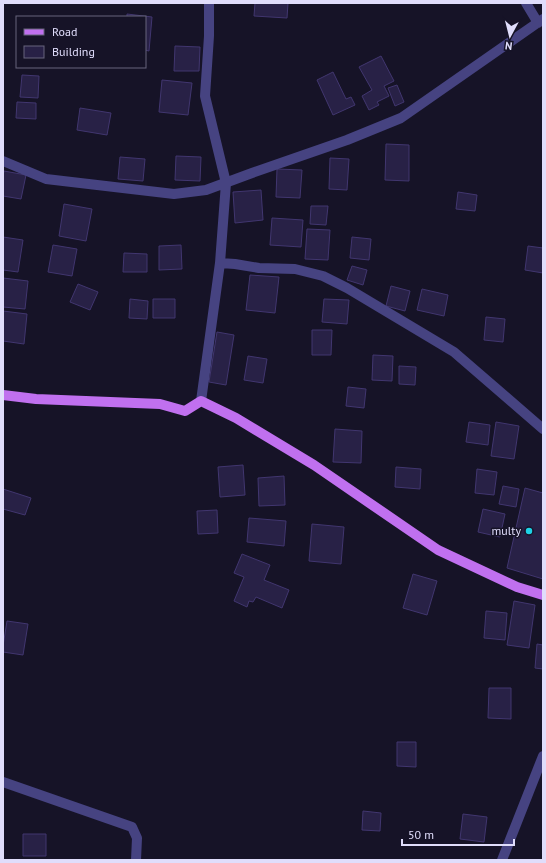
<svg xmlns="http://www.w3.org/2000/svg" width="546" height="863" font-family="'PT Sans',sans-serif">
	<rect width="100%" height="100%" fill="#161327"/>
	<path fill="#282146" stroke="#41366f" d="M 255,3 L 288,3 L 287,18 L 254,16 Z
		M 127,14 L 152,17 L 149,51 L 145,50 L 145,17 L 127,17 Z
		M 175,46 L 200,47 L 199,71 L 174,71 Z
		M 381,56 L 394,81 L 384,86 L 389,96 L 377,102 L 379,105 L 369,110 L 362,96 L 372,90 L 359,67 Z
		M 333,72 L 346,99 L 351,97 L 355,105 L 333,115 L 317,80 Z
		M 22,75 L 39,76 L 38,98 L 20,97 Z
		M 162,80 L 192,83 L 188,115 L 159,112 Z
		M 397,85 L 404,102 L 395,106 L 388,88 Z
		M 17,102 L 36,103 L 36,119 L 16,118 Z
		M 80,108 L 111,113 L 107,135 L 77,130 Z
		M 386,144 L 409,145 L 409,181 L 385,180 Z
		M 176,156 L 201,157 L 200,181 L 175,180 Z
		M 120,157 L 145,159 L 143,181 L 118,179 Z
		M 330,158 L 349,159 L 347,190 L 329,189 Z
		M 277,169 L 302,170 L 300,198 L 276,197 Z
		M 4,171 L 26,175 L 21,199 L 3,196 L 3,176 Z
		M 261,190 L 263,220 L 235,223 L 233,192 Z
		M 458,192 L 477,195 L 475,211 L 456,209 Z
		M 64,204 L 92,209 L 86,241 L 59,236 Z
		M 311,206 L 328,206 L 326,225 L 310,224 Z
		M 272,218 L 303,220 L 301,247 L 270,245 Z
		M 307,229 L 330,230 L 328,260 L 305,259 Z
		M 3,237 L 23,240 L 18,272 L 3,270 Z
		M 352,237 L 371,239 L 369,260 L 350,258 Z
		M 53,245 L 77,249 L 72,276 L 48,272 Z
		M 181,245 L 182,269 L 159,270 L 159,246 Z
		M 528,246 L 543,248 L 543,273 L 525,270 Z
		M 124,253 L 147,254 L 147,272 L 123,272 Z
		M 352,266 L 367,270 L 363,285 L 347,280 Z
		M 250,275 L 279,277 L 275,313 L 246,310 Z
		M 3,278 L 28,281 L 25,309 L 3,307 Z
		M 78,284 L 98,292 L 90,310 L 70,302 Z
		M 391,286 L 410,291 L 405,311 L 386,306 Z
		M 422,289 L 448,295 L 444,316 L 417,310 Z
		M 130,299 L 148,301 L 147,319 L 129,318 Z
		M 153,299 L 175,299 L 175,318 L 153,318 Z
		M 324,299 L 349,300 L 347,324 L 322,322 Z
		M 3,311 L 27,314 L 24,344 L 3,341 Z
		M 486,317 L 505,319 L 503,342 L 484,340 Z
		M 312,330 L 332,330 L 331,355 L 312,355 Z
		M 217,332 L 234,335 L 226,385 L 209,382 Z
		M 373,355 L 393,356 L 392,381 L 372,380 Z
		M 248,356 L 267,359 L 263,383 L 244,380 Z
		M 399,366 L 416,367 L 415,385 L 399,384 Z
		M 348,387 L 366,389 L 364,408 L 346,406 Z
		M 469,422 L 490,425 L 488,445 L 466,442 Z
		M 496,422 L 519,426 L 514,459 L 491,456 Z
		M 335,429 L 362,431 L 361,463 L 333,462 Z
		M 243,465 L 245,495 L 220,497 L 218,467 Z
		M 396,467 L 421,469 L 420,489 L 395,487 Z
		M 477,469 L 497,472 L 494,495 L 475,493 Z
		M 284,476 L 285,505 L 259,506 L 258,478 Z
		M 503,486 L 519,489 L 516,507 L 499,504 Z
		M 525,488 L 543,493 L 543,579 L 507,568 Z
		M 3,489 L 31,498 L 25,515 L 3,509 Z
		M 483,509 L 505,514 L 500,537 L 478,532 Z
		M 217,510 L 218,533 L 198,534 L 197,511 Z
		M 249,518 L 286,521 L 284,546 L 247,542 Z
		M 312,524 L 344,527 L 341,564 L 309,561 Z
		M 242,554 L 270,565 L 264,580 L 289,590 L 282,608 L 256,597 L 253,602 L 249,601 L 247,607 L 234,601 L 244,577 L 234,573 Z
		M 413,574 L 437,581 L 427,615 L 403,608 Z
		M 514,601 L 535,605 L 529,648 L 507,645 Z
		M 486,611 L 507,613 L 505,640 L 484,638 Z
		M 7,621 L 28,624 L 23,655 L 3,652 L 3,646 Z
		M 537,644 L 543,645 L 543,669 L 535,668 Z
		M 489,688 L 511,688 L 511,719 L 488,718 Z
		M 397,742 L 416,742 L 416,767 L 397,766 Z
		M 363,811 L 381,813 L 380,831 L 362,830 Z
		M 463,814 L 487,817 L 484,842 L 460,839 Z
		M 23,834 L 46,834 L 46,856 L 23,856 Z"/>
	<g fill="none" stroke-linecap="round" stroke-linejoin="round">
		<path stroke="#464381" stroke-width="10" d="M 209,3 L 209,36 L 205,96 L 226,183 L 220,263 L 235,264 L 259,268 L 295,269 L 323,276 L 347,288 L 454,352 L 543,429
			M 526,3 L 538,23
			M 3,161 L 46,179 L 174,194 L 206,190 L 252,173 L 347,140 L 401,118 L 543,19
			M 201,401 L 220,263
			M 3,782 L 132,827 L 137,838 L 136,860
			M 502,860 L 543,756"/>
		<path stroke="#c070ef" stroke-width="10" d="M 3,395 L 36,399 L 160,404 L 185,411 L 201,401 L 236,418 L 314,465 L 438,550 L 517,587 L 543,595"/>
	</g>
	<circle fill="#1ed2e6" stroke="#161327" stroke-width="1.5" cx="529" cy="531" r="4"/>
	<g text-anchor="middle" stroke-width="3" stroke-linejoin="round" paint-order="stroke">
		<g font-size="12" fill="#e0ddfb" stroke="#161327" text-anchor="end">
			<text x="521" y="535">multy</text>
		</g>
	</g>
	<rect width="546" height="863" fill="none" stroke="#e0ddfb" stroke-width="8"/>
	<rect x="16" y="16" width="130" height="52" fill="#161327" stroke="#67647c"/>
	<rect x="24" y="29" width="20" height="6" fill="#c070ef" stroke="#67647c"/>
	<text x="52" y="36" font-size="12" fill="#e0ddfb">Road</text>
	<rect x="24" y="46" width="20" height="12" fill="#282146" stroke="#67647c"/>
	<text x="52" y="56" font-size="12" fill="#e0ddfb">Building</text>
	<g transform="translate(510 36) rotate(187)" stroke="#161327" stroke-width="3" paint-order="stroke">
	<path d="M0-3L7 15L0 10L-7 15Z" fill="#e0ddfb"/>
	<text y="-6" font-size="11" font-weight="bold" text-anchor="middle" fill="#e0ddfb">N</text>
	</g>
	<path d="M402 839v6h112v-6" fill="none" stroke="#e0ddfb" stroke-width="2"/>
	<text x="408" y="839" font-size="12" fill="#e0ddfb" stroke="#161327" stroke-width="3" paint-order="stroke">50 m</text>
</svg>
